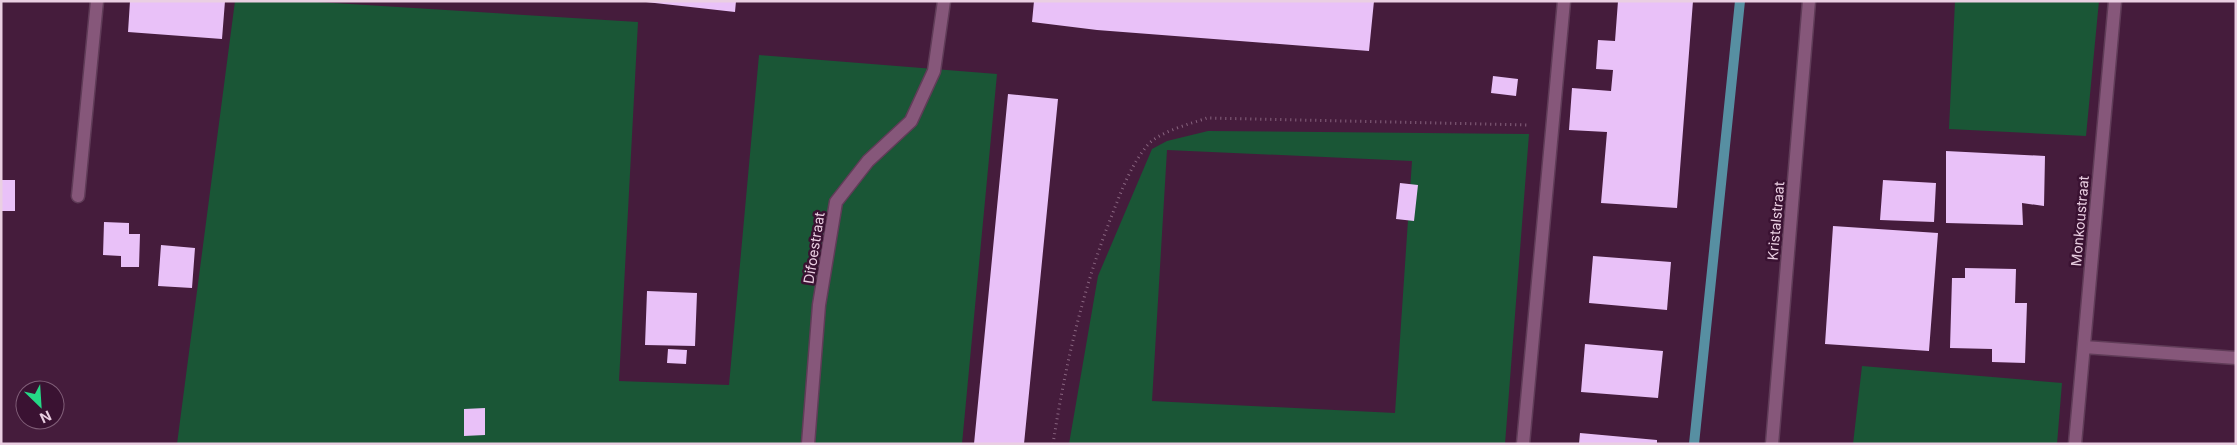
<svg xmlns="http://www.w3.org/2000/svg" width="2237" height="445" font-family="Inter,sans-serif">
	<rect width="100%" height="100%" fill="#451c3c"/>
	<path fill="#1a5636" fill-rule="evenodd" d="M 235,1 L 302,1 L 638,22 L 619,381 L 729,385 L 759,55 L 997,74 L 962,444 L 177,444 Z
		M 1955,1 L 2099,1 L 2086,136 L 1949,129 Z
		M 1208,131 L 1529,134 L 1505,444 L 1069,444 L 1098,276 L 1152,149 L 1167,141 ZM 1167,150 L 1412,161 L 1395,413 L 1152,401 Z
		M 1862,366 L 2062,383 L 2057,444 L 1853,444 Z"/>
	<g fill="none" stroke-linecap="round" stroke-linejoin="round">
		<path stroke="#578fa2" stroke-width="10" d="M 1694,444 L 1740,1"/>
	</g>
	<path fill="#e9c1f8" d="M 130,1 L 225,1 L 222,39 L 128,32 Z
		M 637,1 L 736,1 L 735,12 Z
		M 1034,1 L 1374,1 L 1369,51 L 1097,30 L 1032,22 Z
		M 1618,1 L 1693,1 L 1677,208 L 1601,203 L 1607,132 L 1569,130 L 1572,88 L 1611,91 L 1613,70 L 1596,69 L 1598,40 L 1615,41 Z
		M 1493,76 L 1518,79 L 1516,96 L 1491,93 Z
		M 1008,94 L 1058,99 L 1024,444 L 974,444 Z
		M 1946,151 L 2045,156 L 2044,206 L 2022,203 L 2023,225 L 1946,223 Z
		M 1,180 L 15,180 L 15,211 L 1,211 Z
		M 1883,180 L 1936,183 L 1934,222 L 1880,220 Z
		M 1400,183 L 1418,185 L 1414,221 L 1396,219 Z
		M 104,222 L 129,223 L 129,234 L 140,234 L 139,267 L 121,267 L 121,256 L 103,255 Z
		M 1833,226 L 1938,233 L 1929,351 L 1825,344 Z
		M 161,245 L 195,248 L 192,288 L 158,286 Z
		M 1593,256 L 1671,262 L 1667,310 L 1589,303 Z
		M 1965,268 L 2016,269 L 2015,303 L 2027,303 L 2025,363 L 1992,362 L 1992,349 L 1950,348 L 1952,278 L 1965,278 Z
		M 647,291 L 697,293 L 695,346 L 645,345 Z
		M 1585,344 L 1663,351 L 1658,398 L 1581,392 Z
		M 668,349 L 687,350 L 686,364 L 667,363 Z
		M 485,408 L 485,435 L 464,436 L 464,409 Z
		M 1580,433 L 1657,440 L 1657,444 L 1579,444 Z"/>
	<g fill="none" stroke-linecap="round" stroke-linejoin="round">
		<defs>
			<path id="minor" d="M 78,196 L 97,1
				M 2084,347 L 2236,358
				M 808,444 L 819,305 L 836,202 L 868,161 L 911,121 L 934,71 L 944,1
				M 1523,444 L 1564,1
				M 1772,444 L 1809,1
				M 2075,444 L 2115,1"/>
		</defs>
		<use href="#minor" stroke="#603c58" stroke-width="15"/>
		<path stroke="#88647f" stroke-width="3" stroke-dasharray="1 4" stroke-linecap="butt" d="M 1053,444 C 1065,366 1083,288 1112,215 C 1121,192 1130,167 1146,147 C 1157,132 1190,124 1207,118 L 1530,125"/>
		<use href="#minor" stroke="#86577a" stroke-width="12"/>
	</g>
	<g text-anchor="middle" stroke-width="5" stroke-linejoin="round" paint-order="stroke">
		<g font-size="14" fill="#eacfe2" stroke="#3a1232">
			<text transform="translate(1776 221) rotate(-85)" y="5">Kristalstraat</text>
			<text transform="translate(2080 221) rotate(-85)" y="5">Monkoustraat</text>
			<text transform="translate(814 248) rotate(-81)" y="5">Difoestraat</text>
		</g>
	</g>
	<rect width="2237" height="445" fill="none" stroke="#eacfe2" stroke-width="5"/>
	<g transform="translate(40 405) rotate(155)"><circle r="24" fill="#3a1232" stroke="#805e78"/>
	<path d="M0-4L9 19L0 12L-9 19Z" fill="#25d886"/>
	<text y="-8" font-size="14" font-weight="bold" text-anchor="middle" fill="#eacfe2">N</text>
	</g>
</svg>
